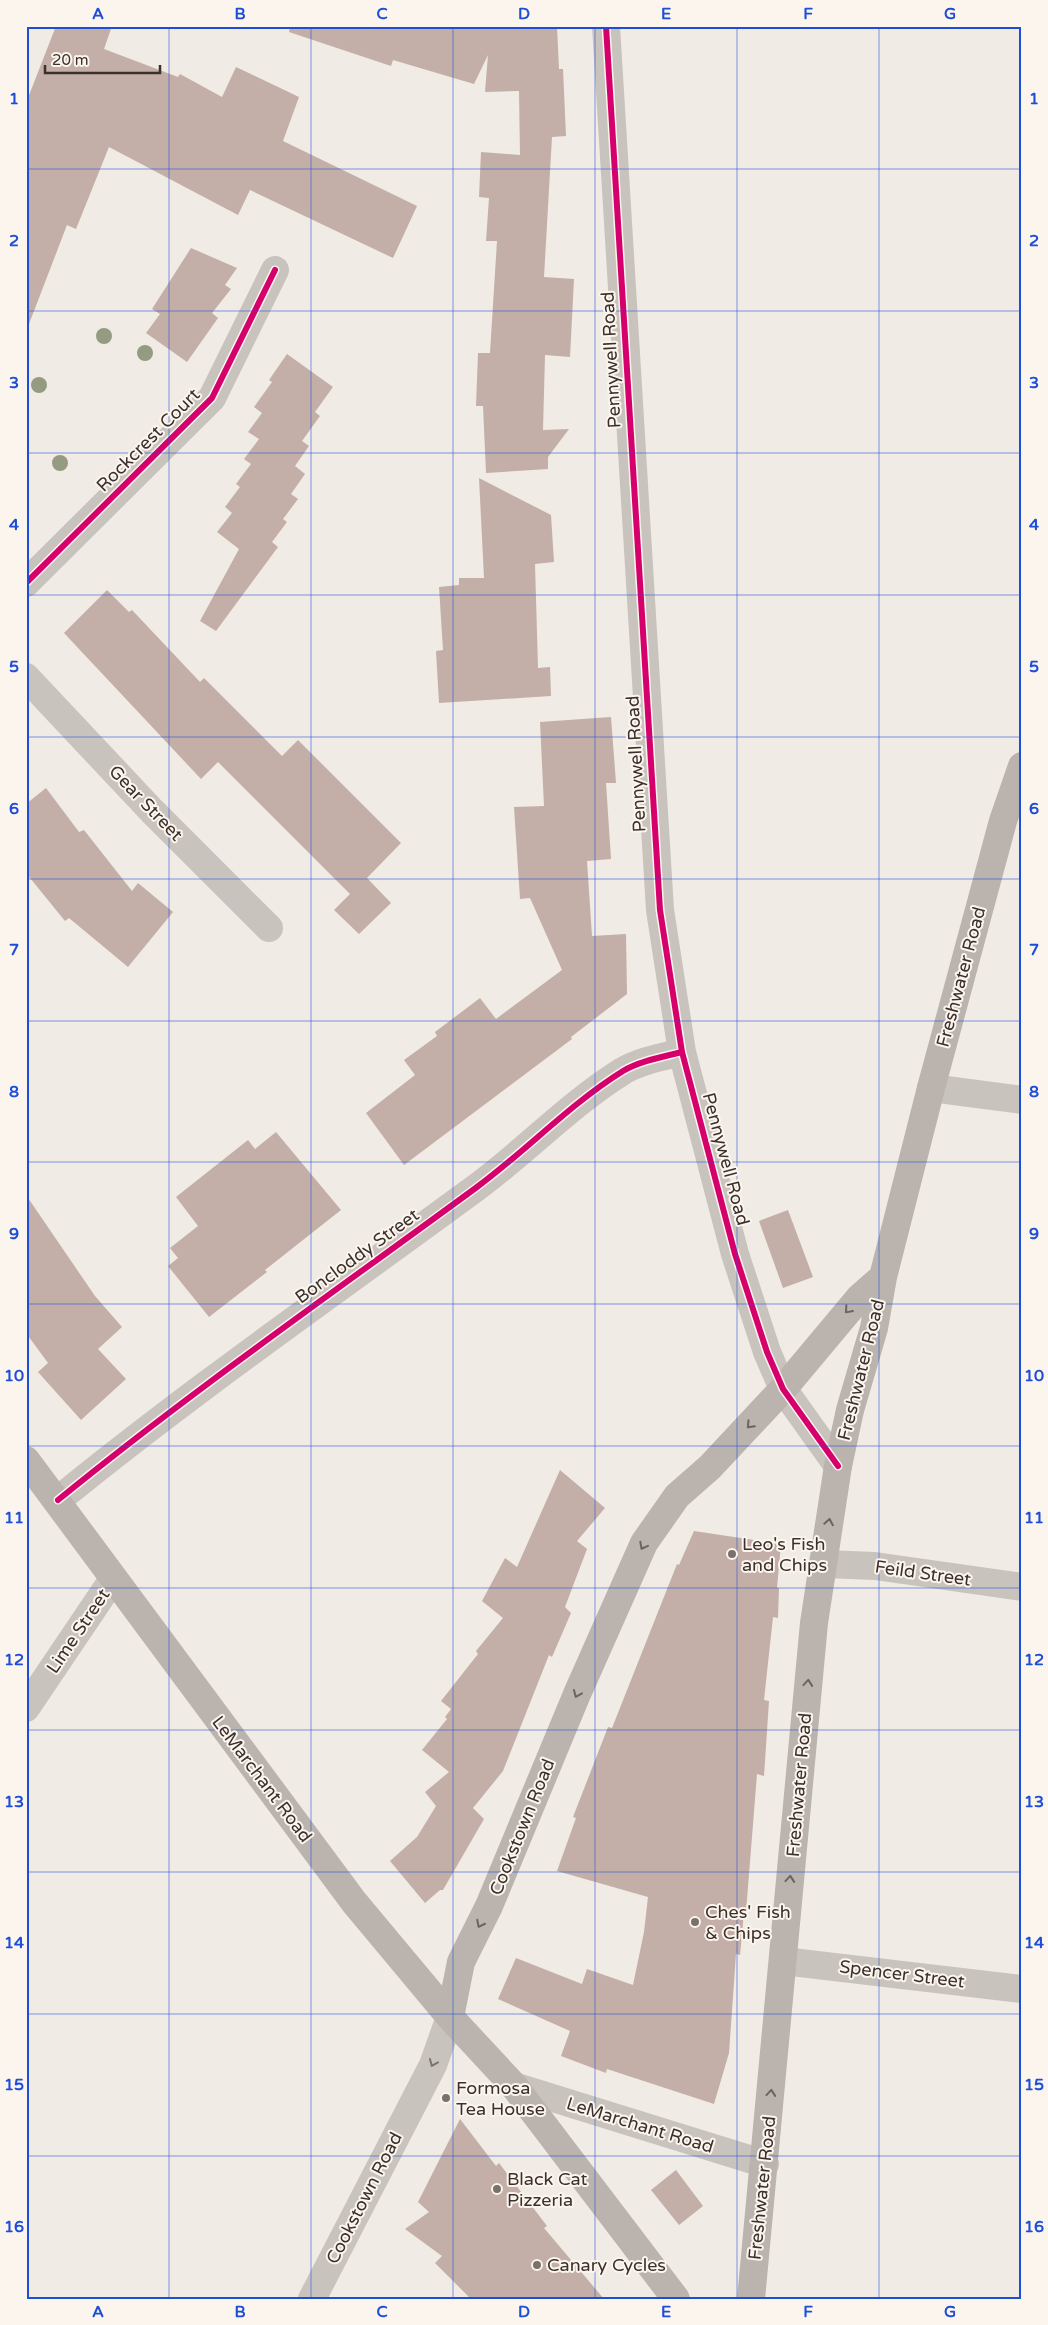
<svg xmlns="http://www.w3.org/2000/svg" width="1048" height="2325" font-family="'Varela Round',sans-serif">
	<rect width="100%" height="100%" fill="#f0ebe5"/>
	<path fill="#c3afa7" d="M 56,26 L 112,26 L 104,49 L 178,77 L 180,74 L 222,97 L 236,67 L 299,97 L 283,141 L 417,206 L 393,258 L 250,190 L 238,215 L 109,147 L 76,229 L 67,225 L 29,324 L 26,324 L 26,103 Z
		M 290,26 L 557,26 L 559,69 L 563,69 L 566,136 L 552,137 L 544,277 L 574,279 L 570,357 L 545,355 L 543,430 L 569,429 L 548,457 L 548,469 L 486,473 L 483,406 L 476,406 L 478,353 L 490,353 L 497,241 L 486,241 L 489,198 L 479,197 L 481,152 L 520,155 L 519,91 L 485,92 L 488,55 L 474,84 L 393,60 L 391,66 L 289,32 Z
		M 191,248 L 237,268 L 225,285 L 231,289 L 212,313 L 218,318 L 187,362 L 146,333 L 160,314 L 152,309 Z
		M 287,354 L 333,387 L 315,412 L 320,416 L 302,441 L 309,446 L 295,466 L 305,474 L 291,494 L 298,499 L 283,519 L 287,522 L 272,542 L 278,547 L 216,631 L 200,621 L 239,549 L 217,532 L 232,513 L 225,507 L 240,487 L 236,484 L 251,464 L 244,459 L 259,439 L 248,432 L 262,413 L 254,407 L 272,382 L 269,380 Z
		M 479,478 L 551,515 L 554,562 L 535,564 L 538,668 L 550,667 L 551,696 L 439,703 L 436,651 L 443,650 L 439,587 L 459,585 L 459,578 L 484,578 Z
		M 107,590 L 129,612 L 132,610 L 200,682 L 204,678 L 282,756 L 298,740 L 401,843 L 367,878 L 391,903 L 359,934 L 334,910 L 350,894 L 218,762 L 201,779 L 64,633 Z
		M 611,717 L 616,783 L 606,783 L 611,859 L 587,861 L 592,936 L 626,934 L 627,994 L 571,1037 L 572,1039 L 404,1165 L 366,1113 L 415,1075 L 404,1060 L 437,1036 L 435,1032 L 480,998 L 496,1019 L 562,970 L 530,898 L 520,899 L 514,807 L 544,806 L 540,722 Z
		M 46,788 L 79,832 L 84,830 L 132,891 L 138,883 L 173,912 L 128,967 L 69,918 L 65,921 L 26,873 L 26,804 Z
		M 276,1132 L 341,1210 L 265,1270 L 267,1272 L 209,1317 L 168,1266 L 178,1258 L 170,1248 L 198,1226 L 176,1197 L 248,1140 L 255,1149 Z
		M 26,1195 L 95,1296 L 122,1327 L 98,1349 L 126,1379 L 81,1420 L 38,1372 L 48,1363 L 26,1333 Z
		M 788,1210 L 813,1277 L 783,1288 L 759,1221 Z
		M 560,1470 L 605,1508 L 577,1541 L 587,1549 L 565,1607 L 571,1613 L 552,1657 L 549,1655 L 503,1771 L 473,1808 L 484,1819 L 443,1890 L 440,1890 L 425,1903 L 390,1861 L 417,1837 L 436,1806 L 425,1792 L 449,1772 L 422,1750 L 447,1719 L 445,1717 L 451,1709 L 441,1701 L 478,1654 L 476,1651 L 503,1618 L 482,1601 L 505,1558 L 517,1567 Z
		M 694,1531 L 781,1544 L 777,1588 L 779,1588 L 778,1618 L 773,1617 L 764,1700 L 769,1701 L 764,1776 L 757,1774 L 746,1912 L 744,1912 L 740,1955 L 736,1954 L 729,2053 L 714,2104 L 607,2069 L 606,2073 L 561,2056 L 570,2031 L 498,1999 L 516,1958 L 582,1984 L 587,1969 L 633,1985 L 644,1932 L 648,1897 L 557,1871 L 576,1818 L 573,1817 L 608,1727 L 612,1728 L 677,1564 L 679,1565 Z
		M 460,2119 L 496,2166 L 499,2163 L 547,2226 L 544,2228 L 604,2299 L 471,2299 L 435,2263 L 442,2256 L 405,2229 L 429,2212 L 418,2202 Z
		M 676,2170 L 703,2206 L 679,2225 L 651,2190 Z"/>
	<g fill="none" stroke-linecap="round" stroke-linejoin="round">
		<path stroke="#c9c3be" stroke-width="28" d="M 606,26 L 660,910 L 682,1052 L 735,1254 L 767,1352 L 783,1389 L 838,1466
			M 26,583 L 212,398 L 275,270
			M 26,677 L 152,811 L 269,928
			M 931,1088 L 1022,1100
			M 58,1500 C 193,1390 337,1290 477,1187 C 527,1150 570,1104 623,1071 C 640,1061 662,1057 682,1052
			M 825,1564 L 875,1566 L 1022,1587
			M 26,1708 L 113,1579
			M 783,1961 L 1022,1989
			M 514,2086 L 765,2164
			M 312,2299 L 433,2065 L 450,2017"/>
		<path stroke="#bab3ae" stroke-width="28" d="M 26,1460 L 354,1902 L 450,2017 L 514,2086 L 676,2299
			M 450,2017 L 461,1962 L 489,1906 L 577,1694 L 644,1543 L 677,1496 L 710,1467 L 783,1389 L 860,1297 L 883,1277
			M 751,2299 L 814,1623 L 838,1466 L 850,1410 L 874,1328 L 883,1277 L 931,1088 L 1003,821 L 1022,766"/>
		<defs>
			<path id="cycleway" d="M 606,26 L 660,910 L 682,1052 L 735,1254 L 767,1352 L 783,1389 L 838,1466
				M 26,583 L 212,398 L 275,270
				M 58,1500 C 193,1390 337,1290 477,1187 C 527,1150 570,1104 623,1071 C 640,1061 662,1057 682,1052"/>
		</defs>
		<use href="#cycleway" stroke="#fbf5ee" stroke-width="9"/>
		<use href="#cycleway" stroke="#d6006c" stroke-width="6"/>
	</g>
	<g fill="#959b80">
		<circle cx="104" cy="336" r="8"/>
		<circle cx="145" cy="353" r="8"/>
		<circle cx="39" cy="385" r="8"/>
		<circle cx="60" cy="463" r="8"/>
	</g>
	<defs><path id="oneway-chevron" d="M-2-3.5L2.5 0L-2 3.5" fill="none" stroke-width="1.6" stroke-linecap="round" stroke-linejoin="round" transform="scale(1.25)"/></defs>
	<g stroke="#6e645f">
		<use href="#oneway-chevron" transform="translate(848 1310) rotate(131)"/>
		<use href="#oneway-chevron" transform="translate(750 1425) rotate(133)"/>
		<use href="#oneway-chevron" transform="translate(829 1522) rotate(-80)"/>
		<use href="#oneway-chevron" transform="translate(643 1546) rotate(118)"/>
		<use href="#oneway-chevron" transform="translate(808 1683) rotate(-85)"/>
		<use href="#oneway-chevron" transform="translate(577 1694) rotate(113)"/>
		<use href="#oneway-chevron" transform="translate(790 1879) rotate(-85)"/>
		<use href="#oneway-chevron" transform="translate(480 1924) rotate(117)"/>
		<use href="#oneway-chevron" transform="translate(771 2093) rotate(-85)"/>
	</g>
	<use stroke="#7b726d" href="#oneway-chevron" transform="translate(433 2063) rotate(113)"/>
	<path fill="none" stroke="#1d4ed8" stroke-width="1" stroke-opacity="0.55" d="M 169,26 L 169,2299M 311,26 L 311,2299M 453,26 L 453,2299M 595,26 L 595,2299M 737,26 L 737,2299M 879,26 L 879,2299M 26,169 L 1022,169M 26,311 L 1022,311M 26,453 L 1022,453M 26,595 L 1022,595M 26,737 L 1022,737M 26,879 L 1022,879M 26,1021 L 1022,1021M 26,1162 L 1022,1162M 26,1304 L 1022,1304M 26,1446 L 1022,1446M 26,1588 L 1022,1588M 26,1730 L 1022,1730M 26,1872 L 1022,1872M 26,2014 L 1022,2014M 26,2156 L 1022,2156"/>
	<g fill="#7a716c" stroke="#fbf5ee" stroke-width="2">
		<circle cx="732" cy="1554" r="5"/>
		<circle cx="695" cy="1922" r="5"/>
		<circle cx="446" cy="2098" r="5"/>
		<circle cx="497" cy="2189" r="5"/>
		<circle cx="537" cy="2265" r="5"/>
	</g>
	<g text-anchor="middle" stroke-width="4" stroke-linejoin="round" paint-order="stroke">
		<g font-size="18" fill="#3b302b" stroke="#fbf5ee">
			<text transform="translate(611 360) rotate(-93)" y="6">Pennywell Road</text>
			<text transform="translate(148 440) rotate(-45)" y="6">Rockcrest Court</text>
			<text transform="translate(636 764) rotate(-93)" y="6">Pennywell Road</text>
			<text transform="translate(146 803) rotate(46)" y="6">Gear Street</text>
			<text transform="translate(961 977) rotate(-75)" y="6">Freshwater Road</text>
			<text transform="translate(726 1159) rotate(75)" y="6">Pennywell Road</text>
			<text transform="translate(357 1256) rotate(-36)" y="6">Boncloddy Street</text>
			<text transform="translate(861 1370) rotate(-76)" y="6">Freshwater Road</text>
			<text transform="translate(923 1573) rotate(8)" y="6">Feild Street</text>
			<text transform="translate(78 1631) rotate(-56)" y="6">Lime Street</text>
			<text transform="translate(262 1779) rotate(53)" y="6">LeMarchant Road</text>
			<text transform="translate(799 1785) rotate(-85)" y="6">Freshwater Road</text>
			<text transform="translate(522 1827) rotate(-68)" y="6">Cookstown Road</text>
			<text transform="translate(902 1974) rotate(7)" y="6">Spencer Street</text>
			<text transform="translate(640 2125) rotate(17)" y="6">LeMarchant Road</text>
			<text transform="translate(762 2188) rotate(-84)" y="6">Freshwater Road</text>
			<text transform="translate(364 2198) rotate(-63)" y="6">Cookstown Road</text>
		</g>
		<g font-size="18" fill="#3b302b" stroke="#fbf5ee" text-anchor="start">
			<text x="742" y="1550">Leo's Fish<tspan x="742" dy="21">and Chips</tspan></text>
			<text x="705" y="1918">Ches' Fish<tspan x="705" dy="21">&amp; Chips</tspan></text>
			<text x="456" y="2094">Formosa<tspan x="456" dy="21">Tea House</tspan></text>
			<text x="507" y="2185">Black Cat<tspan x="507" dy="21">Pizzeria</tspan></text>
			<text x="547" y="2271">Canary Cycles</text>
		</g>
	</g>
	<rect width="1048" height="2325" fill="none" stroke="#fbf5ee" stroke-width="55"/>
	<path d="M45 65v8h115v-8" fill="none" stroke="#3b302b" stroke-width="2.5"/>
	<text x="52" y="65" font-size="15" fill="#3b302b" stroke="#fbf5ee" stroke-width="4" paint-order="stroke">20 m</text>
	<rect x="28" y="28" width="992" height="2270" fill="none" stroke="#1d4ed8" stroke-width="2"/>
	<g font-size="16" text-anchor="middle" font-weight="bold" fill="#1d4ed8">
		<text x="98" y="19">A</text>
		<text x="240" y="19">B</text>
		<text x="382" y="19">C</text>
		<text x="524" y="19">D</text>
		<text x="666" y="19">E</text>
		<text x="808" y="19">F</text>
		<text x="950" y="19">G</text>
		<text x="14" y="104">1</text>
		<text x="1034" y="104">1</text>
		<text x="14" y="246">2</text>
		<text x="1034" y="246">2</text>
		<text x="14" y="388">3</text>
		<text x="1034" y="388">3</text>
		<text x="14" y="530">4</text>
		<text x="1034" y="530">4</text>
		<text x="14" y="672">5</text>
		<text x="1034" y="672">5</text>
		<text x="14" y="814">6</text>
		<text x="1034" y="814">6</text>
		<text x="14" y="955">7</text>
		<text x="1034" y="955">7</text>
		<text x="14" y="1097">8</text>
		<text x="1034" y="1097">8</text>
		<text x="14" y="1239">9</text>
		<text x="1034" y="1239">9</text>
		<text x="14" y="1381">10</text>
		<text x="1034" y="1381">10</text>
		<text x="14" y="1523">11</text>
		<text x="1034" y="1523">11</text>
		<text x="14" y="1665">12</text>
		<text x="1034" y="1665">12</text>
		<text x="14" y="1807">13</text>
		<text x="1034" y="1807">13</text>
		<text x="14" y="1948">14</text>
		<text x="1034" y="1948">14</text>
		<text x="14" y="2090">15</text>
		<text x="1034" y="2090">15</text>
		<text x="14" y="2232">16</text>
		<text x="1034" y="2232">16</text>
		<text x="98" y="2317">A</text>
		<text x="240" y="2317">B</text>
		<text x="382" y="2317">C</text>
		<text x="524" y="2317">D</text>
		<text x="666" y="2317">E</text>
		<text x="808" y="2317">F</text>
		<text x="950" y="2317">G</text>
	</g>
</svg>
